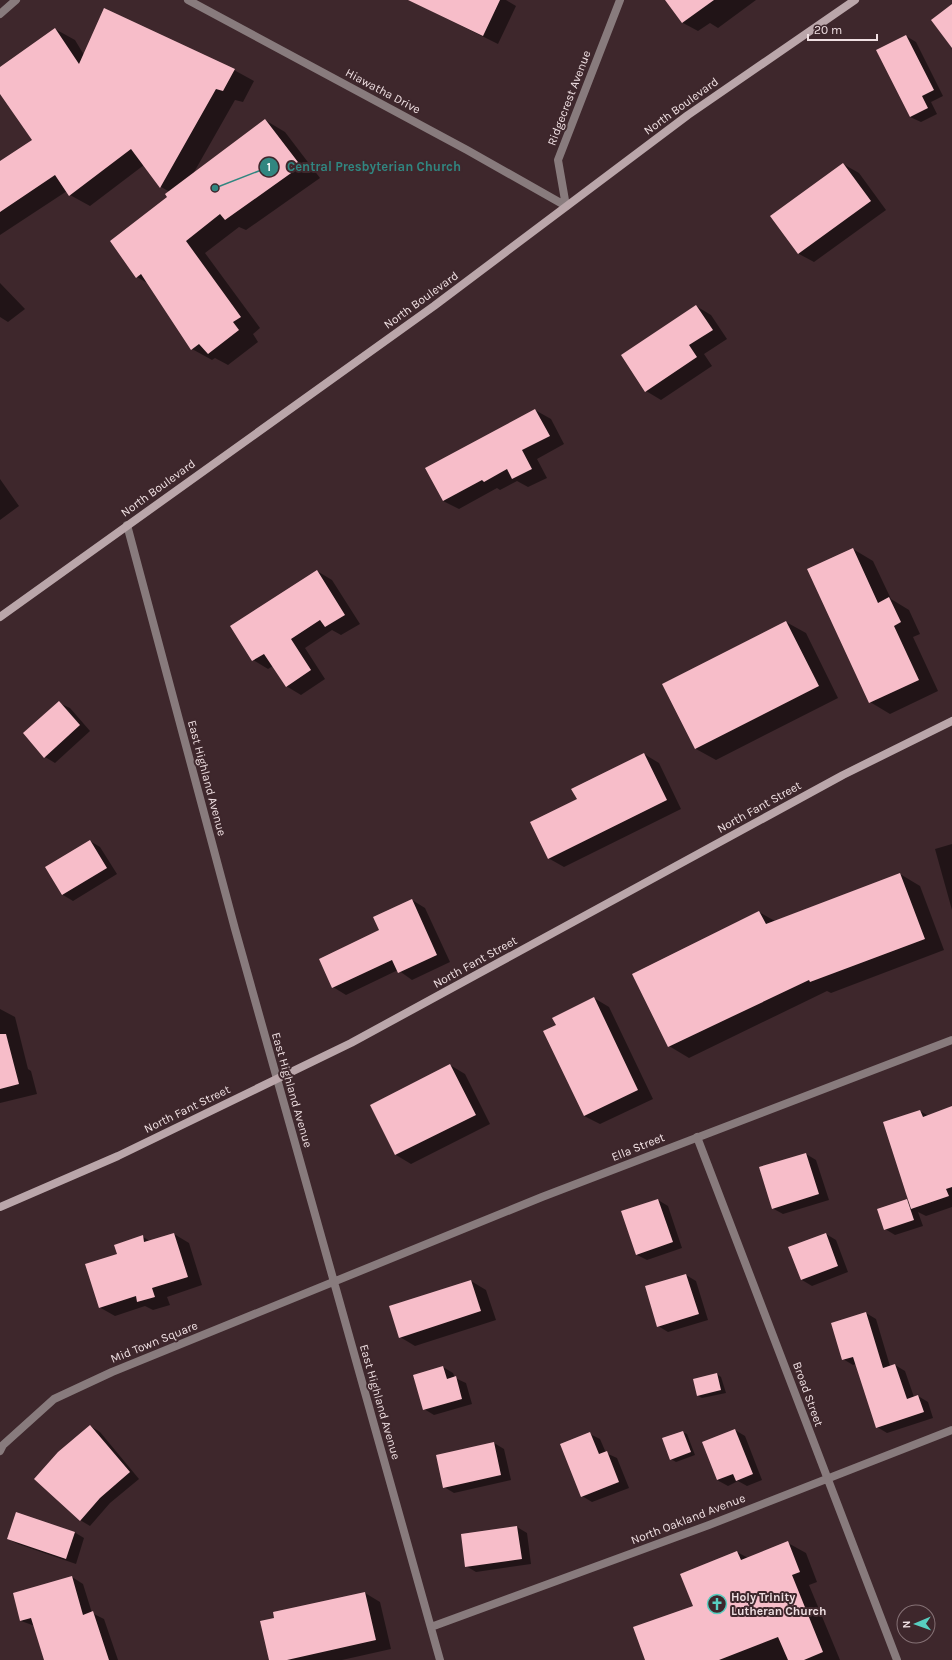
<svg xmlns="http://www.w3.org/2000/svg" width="952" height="1660" font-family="Karla,sans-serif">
	<rect width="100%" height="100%" fill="#3e272c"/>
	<path fill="#0007" d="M 409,0 L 506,0 L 516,6 L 498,44 Z
		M 672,0 L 756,0 L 718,28 L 710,23 L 698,31 L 683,23 L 668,2 Z
		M 55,29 L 75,40 L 84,55 L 234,70 L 254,81 L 243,102 L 235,100 L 193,174 L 265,120 L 285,132 L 320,178 L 246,230 L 239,227 L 205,253 L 260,328 L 253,334 L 258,342 L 228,365 L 215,358 L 212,360 L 192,349 L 149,284 L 137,277 L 111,241 L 168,197 L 170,192 L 161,187 L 144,165 L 90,206 L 70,195 L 67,191 L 0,235 L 0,162 L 33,141 L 0,92 L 0,69 Z
		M 906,36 L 916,42 L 943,96 L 931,102 L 937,114 L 921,122 L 910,117 Z
		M 843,164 L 859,173 L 886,210 L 814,262 L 799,254 L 771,216 Z
		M 0,283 L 25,309 L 8,322 L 0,317 Z
		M 696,306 L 711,315 L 727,339 L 704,354 L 712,366 L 661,400 L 646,391 Z
		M 535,410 L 551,419 L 564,444 L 537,459 L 547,478 L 528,487 L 517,481 L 500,490 L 497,488 L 459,509 L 443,501 Z
		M 0,479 L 19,506 L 0,520 Z
		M 853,549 L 873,561 L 891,599 L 909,610 L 920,634 L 913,637 L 938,691 L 890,714 L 870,702 Z
		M 317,571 L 332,580 L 360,624 L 341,635 L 332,630 L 305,648 L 325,679 L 301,695 L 286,686 L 273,666 L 268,669 L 253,660 L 231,626 Z
		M 786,622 L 806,633 L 838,698 L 716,760 L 696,749 L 663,684 Z
		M 59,703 L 70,708 L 90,731 L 55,763 L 45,757 Z
		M 644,754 L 659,763 L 681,809 L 564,867 L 548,858 L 578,800 Z
		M 90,841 L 100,847 L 117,874 L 73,901 L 63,895 L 46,867 Z
		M 952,844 L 952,910 L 935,849 Z
		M 900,874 L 920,886 L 944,950 L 831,993 L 827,991 L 689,1058 L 669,1046 L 759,912 L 775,921 Z
		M 412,900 L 425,908 L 450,962 L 412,980 L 398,970 L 346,995 L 333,987 L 380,931 Z
		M 594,998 L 609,1007 L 653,1099 L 600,1124 L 584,1116 Z
		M 0,1009 L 15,1017 L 28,1069 L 31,1071 L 37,1094 L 0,1103 Z
		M 450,1065 L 465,1074 L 490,1124 L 411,1164 L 396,1155 L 371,1105 Z
		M 952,1107 L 952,1207 L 926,1216 L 918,1212 L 923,1226 L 895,1235 L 885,1229 L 906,1200 L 910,1203 L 920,1111 L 929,1116 Z
		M 806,1154 L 816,1160 L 829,1200 L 783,1214 L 772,1208 Z
		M 658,1200 L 668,1206 L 682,1248 L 647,1260 L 637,1255 Z
		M 174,1234 L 189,1243 L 202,1285 L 167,1297 L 170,1305 L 153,1310 L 145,1306 L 115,1316 L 99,1307 L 118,1255 L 143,1237 L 150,1241 Z
		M 826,1234 L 836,1240 L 848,1272 L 812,1286 L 802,1280 L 790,1247 Z
		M 686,1275 L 696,1281 L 708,1320 L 668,1332 L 658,1326 Z
		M 471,1281 L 486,1290 L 496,1320 L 415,1346 L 400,1337 Z
		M 866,1313 L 876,1319 L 890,1366 L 895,1365 L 905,1371 L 914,1397 L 918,1396 L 928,1402 L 933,1418 L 887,1433 L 877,1427 L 856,1364 L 853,1365 L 843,1359 Z
		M 443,1367 L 453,1373 L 455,1378 L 466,1383 L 472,1404 L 434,1415 L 424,1409 Z
		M 717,1374 L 721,1377 L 726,1393 L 702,1398 L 698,1396 Z
		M 90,1426 L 100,1432 L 139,1479 L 110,1503 L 90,1526 L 80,1520 Z
		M 735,1430 L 745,1436 L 762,1480 L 747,1486 L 738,1481 L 728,1486 L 717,1480 Z
		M 682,1432 L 687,1434 L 695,1455 L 676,1462 L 671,1459 Z
		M 590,1434 L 600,1439 L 606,1453 L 617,1458 L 629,1488 L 592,1502 L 582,1496 Z
		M 494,1443 L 504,1449 L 511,1480 L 454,1493 L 444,1487 Z
		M 517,1527 L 527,1533 L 531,1564 L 476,1572 L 466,1566 Z
		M 74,1532 L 84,1538 L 76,1564 L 18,1544 L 8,1539 Z
		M 788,1543 L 806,1553 L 817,1582 L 809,1585 L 840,1660 L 646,1660 L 694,1607 L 737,1552 L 748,1558 Z
		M 72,1577 L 83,1584 L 92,1613 L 104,1619 L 118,1660 L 46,1660 L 35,1626 L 21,1621 Z
		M 365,1593 L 380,1602 L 391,1649 L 342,1660 L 270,1660 Z"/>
	<path fill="#f7bdc9" d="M 408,0 L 500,0 L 483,36 Z
		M 665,0 L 714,0 L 682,23 Z
		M 952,4 L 952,48 L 931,20 Z
		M 104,8 L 235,69 L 223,91 L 216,89 L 160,188 L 131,149 L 69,196 L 55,175 L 0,212 L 0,161 L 32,140 L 0,94 L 0,67 L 55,28 L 79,64 Z
		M 906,35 L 934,90 L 922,96 L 928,108 L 910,117 L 876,50 Z
		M 265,119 L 301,166 L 225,220 L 220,214 L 186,241 L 241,317 L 233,322 L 239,330 L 208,354 L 199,344 L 191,350 L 141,274 L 136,278 L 110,241 L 167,197 L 165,194 Z
		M 843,163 L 871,201 L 798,254 L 770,216 Z
		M 696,305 L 713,330 L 689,345 L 697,357 L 645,392 L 621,355 Z
		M 535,409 L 550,436 L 522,450 L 532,469 L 512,479 L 507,469 L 484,482 L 482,480 L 443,501 L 425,468 Z
		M 853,548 L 878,603 L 889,597 L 901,622 L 894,626 L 919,680 L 869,703 L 807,569 Z
		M 317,570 L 345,615 L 325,627 L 320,620 L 291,639 L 311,670 L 286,687 L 264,654 L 252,661 L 230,626 Z
		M 786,621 L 819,686 L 695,749 L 662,684 Z
		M 59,701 L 80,725 L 44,758 L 23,733 Z
		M 644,753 L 667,800 L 548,859 L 530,822 L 577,799 L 571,789 Z
		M 90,840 L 107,868 L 62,895 L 45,867 Z
		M 900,873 L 925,939 L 810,982 L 809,980 L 668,1047 L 632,974 L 759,911 L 766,924 Z
		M 412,899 L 437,955 L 398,973 L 392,960 L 332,988 L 319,959 L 379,930 L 373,917 Z
		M 594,997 L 638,1090 L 584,1116 L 543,1031 L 556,1025 L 552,1018 Z
		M 0,1034 L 6,1034 L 19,1084 L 0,1089 Z
		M 450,1064 L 476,1115 L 395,1155 L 370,1105 Z
		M 952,1106 L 952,1187 L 946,1189 L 949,1196 L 911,1209 L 883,1122 L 920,1110 L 923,1117 Z
		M 806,1153 L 819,1194 L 772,1209 L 759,1167 Z
		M 658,1199 L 673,1242 L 636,1255 L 621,1211 Z
		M 907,1199 L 914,1220 L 884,1230 L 877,1209 Z
		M 174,1233 L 188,1277 L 152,1288 L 155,1297 L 137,1302 L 136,1296 L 99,1308 L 85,1264 L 117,1254 L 114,1245 L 143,1235 L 144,1242 Z
		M 826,1233 L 838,1266 L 801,1280 L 788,1247 Z
		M 686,1274 L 699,1314 L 657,1327 L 645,1286 Z
		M 471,1280 L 481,1311 L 399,1338 L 389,1306 Z
		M 866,1312 L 883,1368 L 895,1364 L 907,1399 L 918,1395 L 924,1412 L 876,1428 L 853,1357 L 842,1360 L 831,1323 Z
		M 443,1366 L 447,1379 L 456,1376 L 462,1399 L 423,1410 L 413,1375 Z
		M 717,1373 L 721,1390 L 697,1396 L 693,1379 Z
		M 90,1425 L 130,1472 L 100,1498 L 80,1521 L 34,1479 L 58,1452 Z
		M 735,1429 L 753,1474 L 736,1481 L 733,1474 L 717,1480 L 702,1442 Z
		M 683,1431 L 691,1452 L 670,1460 L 662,1438 Z
		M 590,1432 L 599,1454 L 607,1451 L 619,1482 L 581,1497 L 560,1444 Z
		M 494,1442 L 501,1475 L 443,1488 L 436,1455 Z
		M 16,1512 L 75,1532 L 66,1559 L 7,1539 Z
		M 517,1526 L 522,1559 L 465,1567 L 461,1534 Z
		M 788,1541 L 800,1572 L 792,1575 L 823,1652 L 804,1660 L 788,1660 L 778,1637 L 719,1660 L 645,1660 L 633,1627 L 693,1606 L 680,1574 L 737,1551 L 741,1560 Z
		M 72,1576 L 83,1615 L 93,1611 L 109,1660 L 44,1660 L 31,1618 L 20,1621 L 13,1593 Z
		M 365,1592 L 376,1640 L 287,1660 L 269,1660 L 260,1621 L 274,1618 L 273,1612 Z"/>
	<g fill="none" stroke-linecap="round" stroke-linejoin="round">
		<path stroke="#887b7d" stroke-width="8" d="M 188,0 L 467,150 L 566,206
			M 0,14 L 16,0
			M 566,206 L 558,160 L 620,0
			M 127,525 L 235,929 L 440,1660
			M 697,1137 L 897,1660
			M 0,1451 L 3,1445 L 54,1399 L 112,1372 L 542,1197 L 952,1040
			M 431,1627 L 709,1525 L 952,1430"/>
		<path stroke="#baa6aa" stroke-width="8" d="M 0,617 L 434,306 L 688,115 L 855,0
			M 0,1207 L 118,1156 L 351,1043 L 843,775 L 952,721"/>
	</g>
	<defs>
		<symbol id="church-ring" viewBox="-11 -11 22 22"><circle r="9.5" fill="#3e272c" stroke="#58cec0" stroke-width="1.5"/><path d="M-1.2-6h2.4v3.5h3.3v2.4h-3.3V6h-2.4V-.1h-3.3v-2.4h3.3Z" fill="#58cec0"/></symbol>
	</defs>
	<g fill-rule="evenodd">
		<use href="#church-ring" x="706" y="1593" width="22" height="22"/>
	</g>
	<g text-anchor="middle" stroke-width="4" stroke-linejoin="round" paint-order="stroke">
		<g font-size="12" fill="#f0e0e3" stroke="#3e272c">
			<text transform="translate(383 91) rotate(28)" y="4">Hiawatha Drive</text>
			<text transform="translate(569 98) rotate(-69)" y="4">Ridgecrest Avenue</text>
			<text transform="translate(681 106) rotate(-36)" y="4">North Boulevard</text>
			<text transform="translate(421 300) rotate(-36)" y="4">North Boulevard</text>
			<text transform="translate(158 488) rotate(-36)" y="4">North Boulevard</text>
			<text transform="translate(207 778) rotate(75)" y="4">East Highland Avenue</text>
			<text transform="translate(759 807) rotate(-29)" y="4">North Fant Street</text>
			<text transform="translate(475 962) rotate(-29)" y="4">North Fant Street</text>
			<text transform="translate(292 1090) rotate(74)" y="4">East Highland Avenue</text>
			<text transform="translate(187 1109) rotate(-26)" y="4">North Fant Street</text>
			<text transform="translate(638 1147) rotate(-22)" y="4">Ella Street</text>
			<text transform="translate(154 1342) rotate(-22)" y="4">Mid Town Square</text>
			<text transform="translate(808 1394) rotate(70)" y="4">Broad Street</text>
			<text transform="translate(380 1402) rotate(74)" y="4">East Highland Avenue</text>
			<text transform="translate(688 1519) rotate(-21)" y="4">North Oakland Avenue</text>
		</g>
		<g font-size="12" font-weight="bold" fill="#f0e0e3" stroke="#3e272c" text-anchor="start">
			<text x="731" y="1601">Holy Trinity<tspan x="731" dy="14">Lutheran Church</tspan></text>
		</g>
	</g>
	<path fill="none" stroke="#318680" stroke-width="1.5" d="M215 188L269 167"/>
	<g fill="#318680" stroke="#3e272c" stroke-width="1.5">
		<circle cx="215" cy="188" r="4"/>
		<circle cx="269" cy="167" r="10"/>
	</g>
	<g font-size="12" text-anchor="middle" font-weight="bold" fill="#fff">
		<text x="269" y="171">1</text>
	</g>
	<g font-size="13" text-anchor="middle" font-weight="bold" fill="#318680" stroke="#3e272c" stroke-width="4" stroke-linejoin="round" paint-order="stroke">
		<text x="374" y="171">Central Presbyterian Church</text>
	</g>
	<g transform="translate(916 1624) rotate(268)"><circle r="19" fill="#3e272c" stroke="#857175"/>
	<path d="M0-3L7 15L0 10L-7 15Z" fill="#58cec0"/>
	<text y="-6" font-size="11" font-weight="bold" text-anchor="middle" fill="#f0e0e3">N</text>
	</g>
	<path d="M808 34v6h69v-6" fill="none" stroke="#f0e0e3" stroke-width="2"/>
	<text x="814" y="34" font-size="12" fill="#f0e0e3" stroke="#3e272c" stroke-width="3" paint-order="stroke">20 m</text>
</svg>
